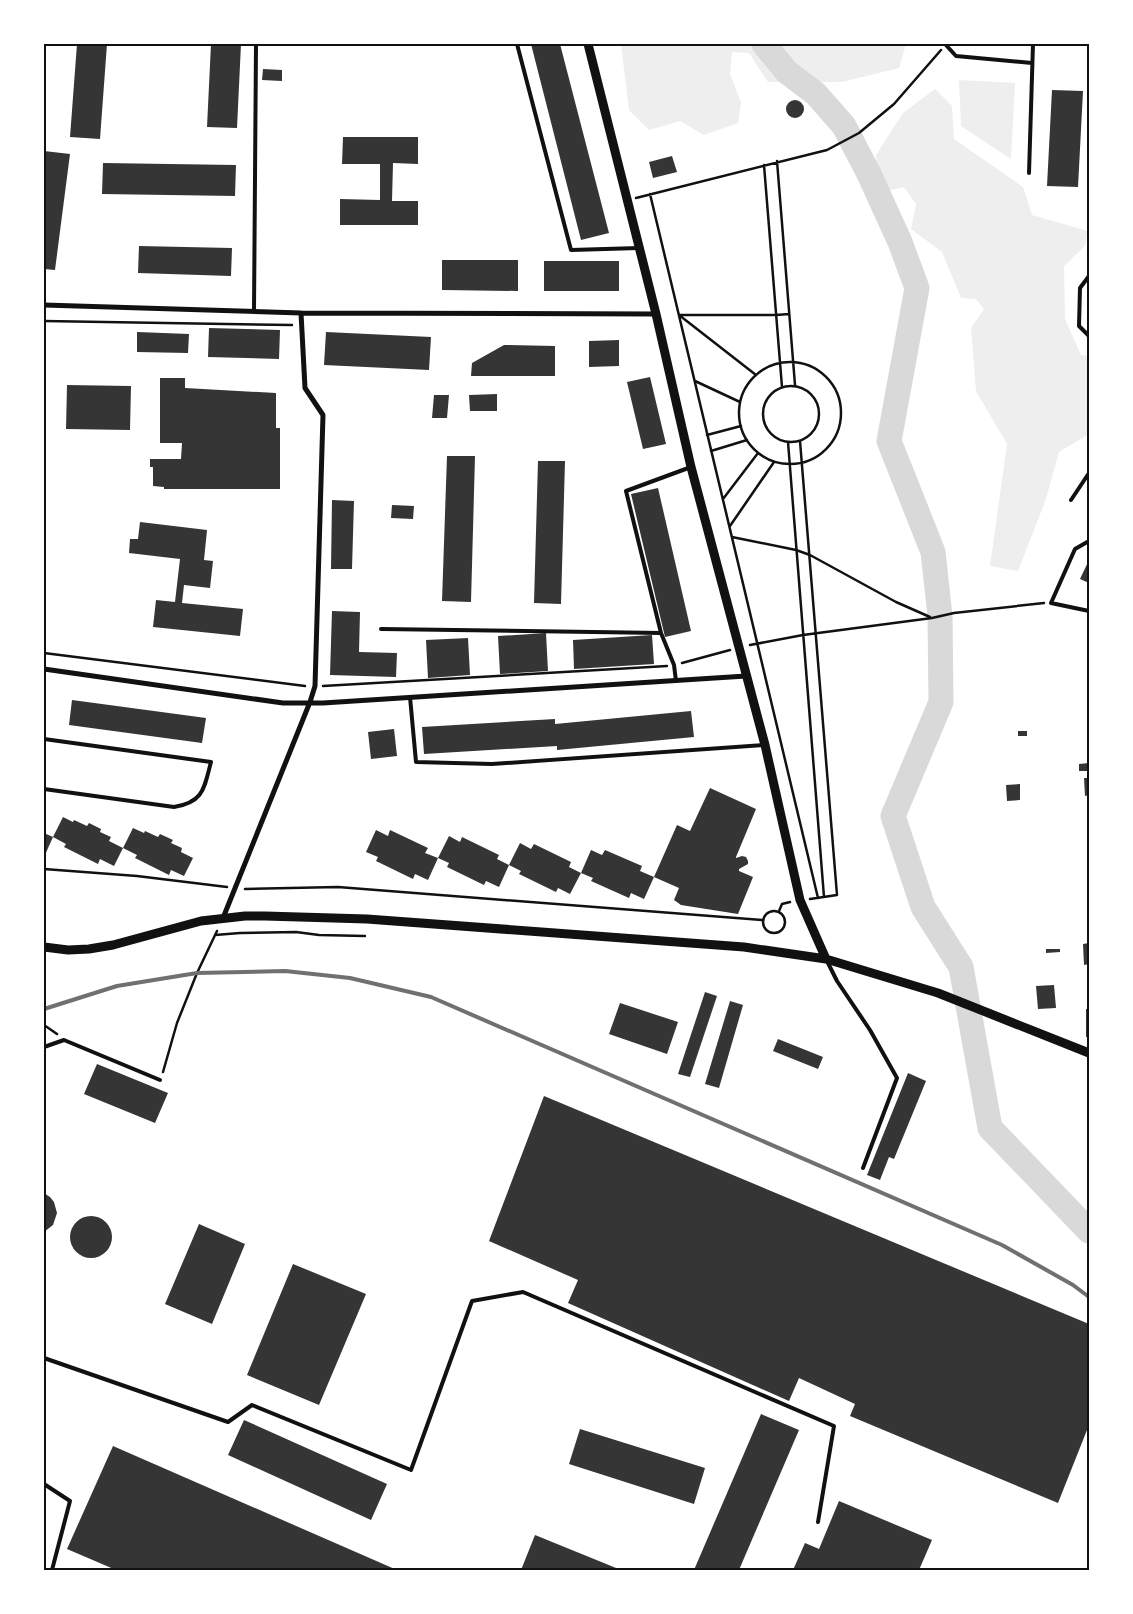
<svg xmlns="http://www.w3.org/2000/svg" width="1133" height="1614" font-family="'IBM Plex Serif',serif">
	<rect width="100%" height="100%" fill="#fff"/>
	<path fill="#eee" d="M 621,44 L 906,44 L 899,68 L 842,82 L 768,82 L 749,53 L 732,52 L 730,74 L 741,103 L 738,123 L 704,135 L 680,121 L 649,130 L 629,110 Z
		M 959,80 L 1015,83 L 1011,159 L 961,126 Z
		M 935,89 L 952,106 L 954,139 L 1023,187 L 1032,215 L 1088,231 L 1085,246 L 1064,266 L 1065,319 L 1081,355 L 1089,356 L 1089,434 L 1059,452 L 1046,499 L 1018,571 L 990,566 L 1007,444 L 976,391 L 971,328 L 984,309 L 976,299 L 961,298 L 942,252 L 911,229 L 916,204 L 904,187 L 887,191 L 877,179 L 876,155 L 903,113 Z"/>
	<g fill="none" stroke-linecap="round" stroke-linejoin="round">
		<path stroke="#d9d9d9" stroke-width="25" d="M 764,44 L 787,72 L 816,94 L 844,126 L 869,174 L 900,242 L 917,288 L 889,441 L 933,552 L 940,616 L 941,702 L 893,816 L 923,907 L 961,967 L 990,1128 L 1089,1231"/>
	</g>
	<path fill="#353535" d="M 77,44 L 107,44 L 100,139 L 70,137 Z
		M 211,44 L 241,44 L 237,128 L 207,127 Z
		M 531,44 L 560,44 L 609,233 L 581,240 Z
		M 263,69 L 282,70 L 282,81 L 262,80 Z
		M 1052,90 L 1083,91 L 1078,187 L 1047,186 Z
		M786 109a9 9 0 1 1 18 0a9 9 0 1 1-18 0Z
		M 343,137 L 418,137 L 418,164 L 393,163 L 392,201 L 418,201 L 418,225 L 340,225 L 340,199 L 380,200 L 380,164 L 342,164 Z
		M 44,151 L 70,154 L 55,270 L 44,269 Z
		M 672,156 L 677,172 L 653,178 L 649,162 Z
		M 103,163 L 236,165 L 235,196 L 102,194 Z
		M 139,246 L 232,248 L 231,276 L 138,273 Z
		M 442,260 L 518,260 L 518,291 L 442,290 Z
		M 544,261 L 619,261 L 619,291 L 544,291 Z
		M 209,328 L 280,330 L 279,359 L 208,357 Z
		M 137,332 L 189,334 L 188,353 L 137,352 Z
		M 326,332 L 431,337 L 429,370 L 324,365 Z
		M 619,340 L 619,366 L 589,367 L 589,341 Z
		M 504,345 L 555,346 L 555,376 L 471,376 L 472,363 Z
		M 650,377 L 666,444 L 643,449 L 627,382 Z
		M 160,378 L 185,378 L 185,388 L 276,393 L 276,428 L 280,428 L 280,489 L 164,489 L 164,487 L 153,486 L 153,467 L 150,467 L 150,459 L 181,459 L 182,443 L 160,443 Z
		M 67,385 L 131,386 L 130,430 L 66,429 Z
		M 497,394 L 497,411 L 470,411 L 469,395 Z
		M 434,395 L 449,395 L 447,418 L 432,418 Z
		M 447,456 L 475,456 L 471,602 L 442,601 Z
		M 538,461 L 565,461 L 561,604 L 534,603 Z
		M 658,488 L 691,631 L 665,637 L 631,494 Z
		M 332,500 L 354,501 L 352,569 L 331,569 Z
		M 392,505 L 414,506 L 413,519 L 391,518 Z
		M 140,522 L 207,530 L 204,560 L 213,561 L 210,588 L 184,585 L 182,603 L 243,609 L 240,636 L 153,627 L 156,600 L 175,602 L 180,559 L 129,553 L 130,539 L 138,539 Z
		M 1089,560 L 1089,583 L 1080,579 Z
		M 332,611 L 360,612 L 359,652 L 397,653 L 396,677 L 330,675 Z
		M 546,633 L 548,671 L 500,674 L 498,636 Z
		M 652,635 L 654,664 L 574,669 L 573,640 Z
		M 468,638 L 470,675 L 428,678 L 426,640 Z
		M 1087,691 L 1089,691 L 1089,716 L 1087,716 Z
		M 72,700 L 206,718 L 202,743 L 69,725 Z
		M 691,711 L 694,737 L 557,750 L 557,746 L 424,754 L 422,727 L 555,719 L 555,724 Z
		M 394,729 L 397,756 L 371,759 L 368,732 Z
		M 1018,731 L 1027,731 L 1027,736 L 1018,736 Z
		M 1089,763 L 1089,771 L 1079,771 L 1079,764 Z
		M 1084,778 L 1089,778 L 1089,795 L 1085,796 Z
		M 1020,784 L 1020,800 L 1007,801 L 1006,785 Z
		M 710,788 L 756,809 L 736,857 L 736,858 L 742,856 L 746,857 L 748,861 L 748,864 L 739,869 L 739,871 L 753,877 L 738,914 L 681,905 L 674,900 L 679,888 L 654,877 L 677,825 L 690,831 Z
		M 63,817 L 73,822 L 74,820 L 87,826 L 89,823 L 101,829 L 100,832 L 111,837 L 109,841 L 123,848 L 114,866 L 100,859 L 98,864 L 64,847 L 66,844 L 53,837 Z
		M 133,828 L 144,833 L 145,831 L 158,837 L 160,834 L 173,840 L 171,843 L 182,848 L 181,852 L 193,858 L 184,876 L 171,870 L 169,875 L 135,858 L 137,855 L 123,848 Z
		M 376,830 L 388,836 L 390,830 L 428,848 L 425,853 L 438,858 L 428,880 L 415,874 L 413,879 L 376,861 L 378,857 L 366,852 Z
		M 44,833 L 53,837 L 44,857 Z
		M 449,836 L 460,842 L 462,837 L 499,855 L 497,859 L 509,865 L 499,887 L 486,881 L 484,885 L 447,867 L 449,863 L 438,858 Z
		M 520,843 L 531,849 L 534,844 L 571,862 L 569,867 L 581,873 L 591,850 L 602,855 L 605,850 L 642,866 L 640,871 L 654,877 L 644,899 L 631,893 L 629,898 L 591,881 L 593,878 L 581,873 L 570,894 L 558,888 L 556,892 L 519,874 L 521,871 L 509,865 Z
		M 1089,943 L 1089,964 L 1084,965 L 1083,944 Z
		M 1046,949 L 1060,949 L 1060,952 L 1046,953 Z
		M 1054,985 L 1056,1008 L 1038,1009 L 1036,986 Z
		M 705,992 L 717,996 L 690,1077 L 678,1074 Z
		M 730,1001 L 743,1005 L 719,1088 L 705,1084 Z
		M 620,1003 L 678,1022 L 667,1054 L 609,1034 Z
		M 1086,1009 L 1089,1009 L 1089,1037 L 1086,1037 Z
		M 778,1039 L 823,1057 L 818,1069 L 773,1051 Z
		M 97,1064 L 168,1093 L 155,1123 L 84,1094 Z
		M 908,1073 L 926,1081 L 894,1159 L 889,1157 L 880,1180 L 867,1175 Z
		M 544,1096 L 1089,1324 L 1089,1425 L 1058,1503 L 850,1416 L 855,1404 L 799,1378 L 789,1401 L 568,1303 L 578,1280 L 489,1241 Z
		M 44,1193 L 50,1197 L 54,1202 L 57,1213 L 53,1225 L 44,1232 Z
		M70 1237a21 21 0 1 1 42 0a21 21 0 1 1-42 0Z
		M 199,1224 L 245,1244 L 212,1324 L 165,1304 Z
		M 293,1264 L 366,1294 L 319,1405 L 247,1375 Z
		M 761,1414 L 799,1430 L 739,1570 L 694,1570 Z
		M 244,1420 L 387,1484 L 371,1520 L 228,1455 Z
		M 580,1429 L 705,1468 L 694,1504 L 569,1464 Z
		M 113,1446 L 397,1570 L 116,1570 L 67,1549 Z
		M 839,1501 L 932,1540 L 919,1570 L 793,1570 L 805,1543 L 819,1549 Z
		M 535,1535 L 621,1570 L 521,1570 Z"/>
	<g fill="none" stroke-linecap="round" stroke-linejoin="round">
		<path stroke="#111" stroke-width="2.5" d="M 44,48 L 44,44
			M 777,161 L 795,385
			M 764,165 L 782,387
			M 650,194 L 818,898
			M 636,198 L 827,150 L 859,133 L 894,104 L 941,50
			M 44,321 L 292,325
			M739 413a51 51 0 1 1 102 0a51 51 0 1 1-102 0Z
			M 756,375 L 679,315 L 776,315 L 789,314
			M 695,381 L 740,402
			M763 414a28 28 0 1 1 56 0a28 28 0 1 1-56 0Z
			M 707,435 L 741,426
			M 800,441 L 837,895 L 810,899
			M 788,442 L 824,897
			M 711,451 L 747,440
			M 723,499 L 758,453
			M 730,526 L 774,462
			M 732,537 L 796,550 L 810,555 L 896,602 L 930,617
			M 750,645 L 803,635 L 932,618 L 954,613 L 1044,603
			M 44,653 L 305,686
			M 682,663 L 730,650
			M 323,686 L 667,666
			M 44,869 L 137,876 L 227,887
			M 245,889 L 338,887 L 762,920
			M763 922a11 11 0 1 1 22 0a11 11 0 1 1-22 0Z
			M 779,911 L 782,904 L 790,902
			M 215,935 L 240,933 L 296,932 L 319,935 L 365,936
			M 44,1025 L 57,1034
			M 163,1072 L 177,1023 L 197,973 L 217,931"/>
		<path stroke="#111" stroke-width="4" d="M 517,44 L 571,250 L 639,248
			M 945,44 L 956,56 L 1032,63
			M 1029,173 L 1033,44
			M 1089,276 L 1080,288 L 1079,326 L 1089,336
			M 254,311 L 256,44
			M 1071,500 L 1089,473
			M 1089,541 L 1075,549 L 1051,603 L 1089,611
			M 381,629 L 661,633
			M 676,681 L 674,665 L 661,633 L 626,491 L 691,467
			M 410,697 L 416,762 L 492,764 L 765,745
			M 44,739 L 211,762 C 204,788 204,802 174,807 L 44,789
			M 827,961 L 837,981 L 870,1030 L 897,1078 L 863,1168
			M 44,1047 L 64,1040 L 160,1080
			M 44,1358 L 228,1422 L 252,1405 L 411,1470 L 472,1301 L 523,1292 L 834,1426 L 818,1522
			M 44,1484 L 70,1501 L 52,1570"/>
		<path stroke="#111" stroke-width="5" d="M 44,305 L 301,313 L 656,314
			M 44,669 L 283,703 L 323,703 L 746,676
			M 223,918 L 310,702 L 315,686 L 323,415 L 305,388 L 301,313"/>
		<path stroke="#111" stroke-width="9" d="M 588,44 L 656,314 L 691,467 L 765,745 L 800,900 L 826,959
			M 44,947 L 68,950 L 89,949 L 113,945 L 201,921 L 245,916 L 265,916 L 367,919 L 744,947 L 826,959 L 938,993 L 1089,1053"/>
		<path stroke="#707070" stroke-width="4" d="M 44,1009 L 117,986 L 197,973 L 285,971 L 350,978 L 431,997 L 1002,1245 L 1073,1285 L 1089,1297"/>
	</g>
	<rect width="1133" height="1614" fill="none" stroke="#ffffff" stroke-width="90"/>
	<rect x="45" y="45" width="1043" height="1524" fill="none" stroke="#111" stroke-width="2"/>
</svg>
